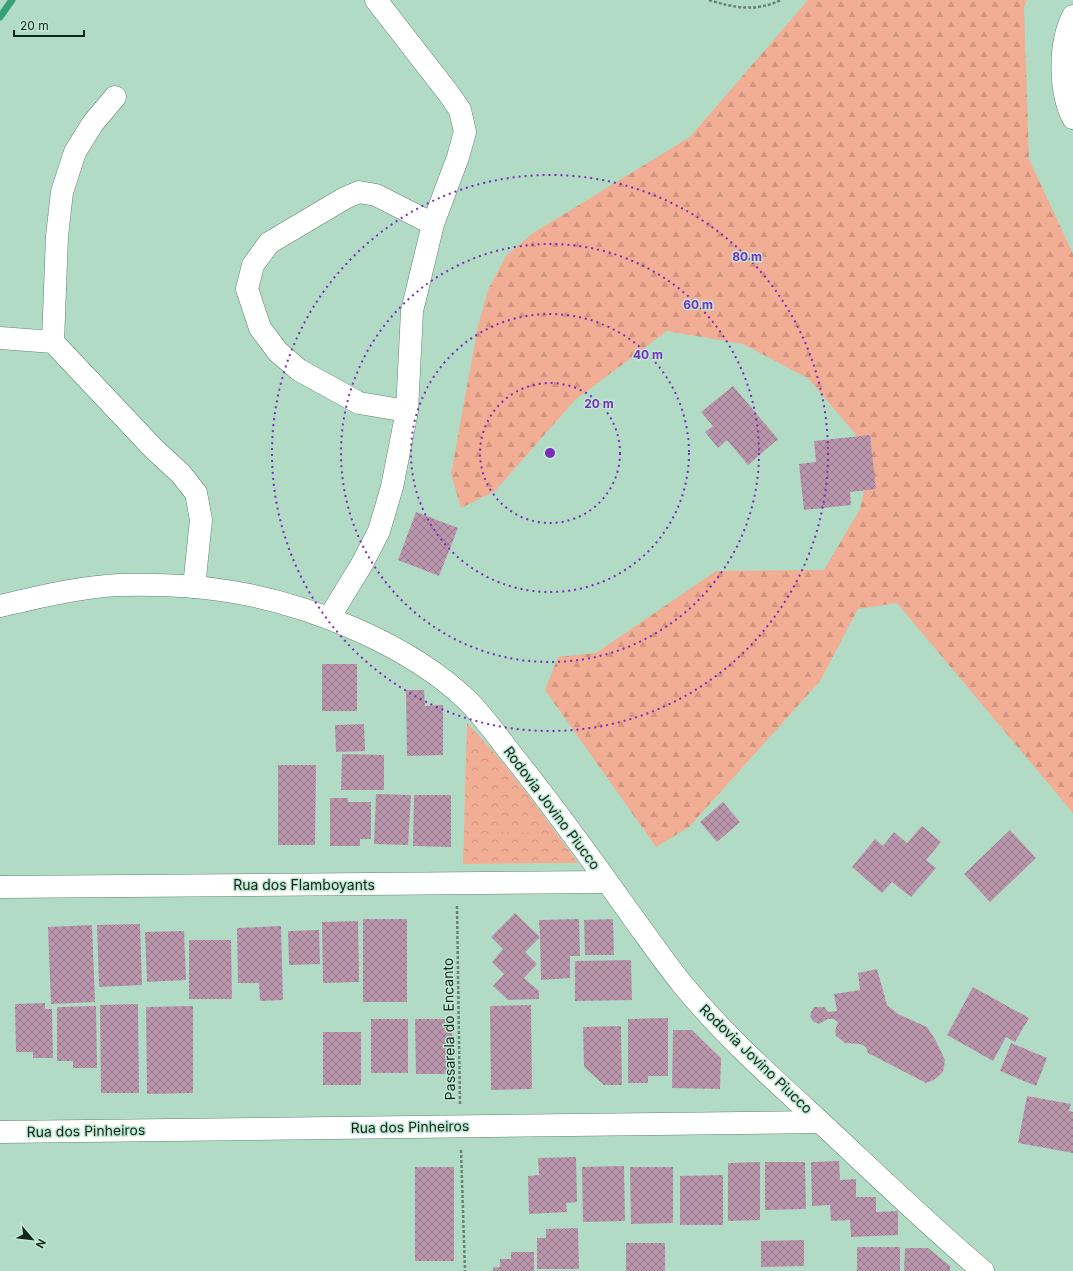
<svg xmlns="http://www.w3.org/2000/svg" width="1073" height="1271" font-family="Inter,sans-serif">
	<defs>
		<pattern id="forest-firs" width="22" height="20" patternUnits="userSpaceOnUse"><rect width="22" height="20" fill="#f2ae94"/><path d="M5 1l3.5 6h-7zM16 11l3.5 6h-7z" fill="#cf957f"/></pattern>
		<pattern id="park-crowns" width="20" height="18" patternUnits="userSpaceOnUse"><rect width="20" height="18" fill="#f2ae94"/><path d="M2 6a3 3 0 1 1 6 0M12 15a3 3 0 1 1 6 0" fill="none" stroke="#cf957f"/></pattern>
		<pattern id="building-cross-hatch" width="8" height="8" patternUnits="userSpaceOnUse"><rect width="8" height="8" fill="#ba96ac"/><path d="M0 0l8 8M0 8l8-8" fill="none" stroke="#967a8b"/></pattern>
	</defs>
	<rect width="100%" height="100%" fill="#b2dbc5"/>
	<path fill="url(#forest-firs)" d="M 808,0 L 1027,0 L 1024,7 L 1029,159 L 1073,254 L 1073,813 L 897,603 L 858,609 L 820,681 L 689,827 L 656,847 L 545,690 L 558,657 L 596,653 L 716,571 L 824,570 L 860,509 L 868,471 L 856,435 L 809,379 L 743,344 L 667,331 L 575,400 L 495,491 L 461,508 L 451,474 L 478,326 L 488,290 L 506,256 L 533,233 L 690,137 Z"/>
	<path fill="url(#park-crowns)" d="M 467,723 C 509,766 543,815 578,863 L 463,864 Z"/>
	<path fill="#f2ae94" d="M 481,828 L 532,829 L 532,833 L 481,831 Z"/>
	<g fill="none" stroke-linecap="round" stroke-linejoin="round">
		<path stroke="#36a174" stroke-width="7" d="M 0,17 L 12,0"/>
	</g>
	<path fill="url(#building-cross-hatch)" d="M 733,386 L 778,439 L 748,465 L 727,440 L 718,448 L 705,432 L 713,426 L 701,412 Z
		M 870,435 L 876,489 L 850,492 L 851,505 L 804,510 L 799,464 L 816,462 L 814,441 Z
		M 416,512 L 458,528 L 439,576 L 398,560 Z
		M 322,664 L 357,664 L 357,711 L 322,711 Z
		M 406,690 L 424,690 L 425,706 L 443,705 L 443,755 L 407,756 Z
		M 364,724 L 365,751 L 336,752 L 335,725 Z
		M 342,754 L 384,755 L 384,790 L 341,790 Z
		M 278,765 L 316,765 L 315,845 L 278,845 Z
		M 376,794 L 411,795 L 408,845 L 374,844 Z
		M 414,795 L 451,795 L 451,847 L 413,846 Z
		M 330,798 L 348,798 L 348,802 L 371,802 L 371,839 L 360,839 L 360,846 L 330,846 Z
		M 723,802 L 740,822 L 717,842 L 700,822 Z
		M 922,826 L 941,842 L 926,860 L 936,868 L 911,897 L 892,882 L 882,893 L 852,867 L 875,839 L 883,846 L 894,832 L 907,843 Z
		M 1010,830 L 1036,858 L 990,902 L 964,874 Z
		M 515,913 L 540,937 L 539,920 L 579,919 L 580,956 L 570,956 L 570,978 L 541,980 L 540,937 L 525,952 L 537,964 L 524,978 L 539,991 L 539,999 L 508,1000 L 493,986 L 504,974 L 492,962 L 503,949 L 491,937 Z
		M 363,919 L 407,919 L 407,1002 L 363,1002 Z
		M 613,919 L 614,955 L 585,955 L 584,920 Z
		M 358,921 L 359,982 L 323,983 L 322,922 Z
		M 140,924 L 142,985 L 99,987 L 97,925 Z
		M 92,925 L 95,1002 L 51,1004 L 48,927 Z
		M 281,926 L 283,1000 L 260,1001 L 259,983 L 238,983 L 237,928 Z
		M 319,930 L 320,964 L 289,965 L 288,931 Z
		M 184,931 L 186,980 L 147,982 L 145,932 Z
		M 189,940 L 231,940 L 232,999 L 189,999 Z
		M 631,960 L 632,1000 L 575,1001 L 575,961 Z
		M 877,969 L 887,1005 L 898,1014 L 927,1027 L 936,1041 L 945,1060 L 943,1072 L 934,1080 L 926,1083 L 868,1053 L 866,1047 L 860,1044 L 845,1043 L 836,1036 L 835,1031 L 838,1022 L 834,1019 L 828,1019 L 819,1024 L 814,1022 L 810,1017 L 811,1012 L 814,1007 L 824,1007 L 828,1012 L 837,1011 L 834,994 L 860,990 L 858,973 Z
		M 973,987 L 1029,1018 L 1015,1042 L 1006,1037 L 993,1061 L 947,1035 Z
		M 45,1003 L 45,1009 L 52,1009 L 53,1058 L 33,1058 L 33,1052 L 16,1052 L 15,1004 Z
		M 138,1004 L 139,1093 L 101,1093 L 100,1005 Z
		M 531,1005 L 532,1089 L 491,1090 L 490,1006 Z
		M 96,1006 L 97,1068 L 73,1068 L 73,1061 L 57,1061 L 57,1007 Z
		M 193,1006 L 193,1093 L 147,1094 L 146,1007 Z
		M 668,1018 L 668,1076 L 648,1076 L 648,1083 L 628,1083 L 628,1019 Z
		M 371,1019 L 408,1019 L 408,1073 L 371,1073 Z
		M 415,1019 L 452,1019 L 453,1074 L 416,1074 Z
		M 621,1026 L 622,1085 L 604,1085 L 584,1067 L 583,1027 Z
		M 673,1030 L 692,1030 L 721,1058 L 720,1089 L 672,1088 Z
		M 323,1032 L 361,1032 L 361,1085 L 323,1085 Z
		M 1011,1043 L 1047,1058 L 1036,1086 L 1000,1071 Z
		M 1027,1096 L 1071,1104 L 1069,1111 L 1073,1112 L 1073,1153 L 1018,1143 Z
		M 576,1157 L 577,1202 L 566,1203 L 567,1212 L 529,1214 L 528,1176 L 539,1175 L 538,1158 Z
		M 839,1161 L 840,1180 L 856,1179 L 856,1197 L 876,1197 L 876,1212 L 898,1211 L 898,1235 L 851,1237 L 850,1220 L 831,1221 L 830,1205 L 812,1206 L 811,1162 Z
		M 760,1162 L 760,1220 L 728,1221 L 728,1163 Z
		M 765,1162 L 805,1162 L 806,1209 L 765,1210 Z
		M 624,1166 L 625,1221 L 583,1222 L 582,1167 Z
		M 415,1167 L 454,1167 L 454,1261 L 415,1261 Z
		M 630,1167 L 673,1167 L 673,1223 L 631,1224 Z
		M 723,1175 L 723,1225 L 680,1225 L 680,1176 Z
		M 578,1228 L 579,1269 L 537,1269 L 537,1238 L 546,1238 L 546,1229 Z
		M 804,1240 L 804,1266 L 761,1267 L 761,1241 Z
		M 626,1243 L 665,1243 L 665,1271 L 626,1271 Z
		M 857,1247 L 900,1247 L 900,1271 L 857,1271 Z
		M 905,1248 L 928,1248 L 950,1266 L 950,1271 L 904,1271 Z
		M 511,1252 L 534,1252 L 534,1271 L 493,1271 L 493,1267 L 500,1267 L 500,1259 L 511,1259 Z"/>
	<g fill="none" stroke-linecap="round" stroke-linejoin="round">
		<defs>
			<path id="minor" d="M 1073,16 C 1059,43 1059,90 1073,118
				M 0,338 L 53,342 L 153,448 L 181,474 L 196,493 L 201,520 L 194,587
				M 53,342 L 57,236 L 62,192 L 75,152 L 93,123 L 115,97
				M 407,411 L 359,403 L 299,370 L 278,352 L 260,328 L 247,289 L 253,265 L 269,243 L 345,198 L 359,192 L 376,195 L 433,224
				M 329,618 L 362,564 L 379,531 L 392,487 L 407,411 L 412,311 L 433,224 L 458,157 L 465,132 L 460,110 L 449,94 L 376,0
				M 0,887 L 607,882
				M 0,1132 L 820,1122"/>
			<path id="major" d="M 0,606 C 39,597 79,587 119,585 C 155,584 192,585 227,591 C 307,603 409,644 468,701 C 484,717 498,737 512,755 C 555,808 594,863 634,919 C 650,941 666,964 683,985 C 724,1035 771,1077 818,1120 C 873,1171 926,1223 983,1271"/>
		</defs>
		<use href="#minor" stroke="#5f8571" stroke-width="23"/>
		<use href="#major" stroke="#5f8571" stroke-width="23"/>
		<path stroke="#678374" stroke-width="2.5" stroke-dasharray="3 2" stroke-linecap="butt" d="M 709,0 C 735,8 756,12 781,0
			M 457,906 L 460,1105
			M 461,1150 L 465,1271"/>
		<use href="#minor" stroke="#fff" stroke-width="22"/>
		<use href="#major" stroke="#fff" stroke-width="22"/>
	</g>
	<g fill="none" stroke="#7b2cbf" stroke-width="2" stroke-dasharray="2 4">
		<circle cx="550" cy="453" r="70"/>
		<circle cx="550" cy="453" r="139"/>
		<circle cx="550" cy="453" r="209"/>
		<circle cx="550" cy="453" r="278"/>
	</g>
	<g text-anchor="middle" stroke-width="3" stroke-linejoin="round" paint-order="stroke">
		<g font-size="14" fill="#14231c" stroke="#bfe8d2">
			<text transform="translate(552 808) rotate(53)" y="5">Rodovia Jovino Piucco</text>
			<text x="304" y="890">Rua dos Flamboyants</text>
			<text transform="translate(449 1029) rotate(-91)" y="5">Passarela do Encanto</text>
			<text transform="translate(756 1059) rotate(44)" y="5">Rodovia Jovino Piucco</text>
			<text transform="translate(410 1127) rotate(-1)" y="5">Rua dos Pinheiros</text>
			<text transform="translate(86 1131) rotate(-1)" y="5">Rua dos Pinheiros</text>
		</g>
	</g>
	<circle cx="550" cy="453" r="6" fill="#7b2cbf" stroke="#bfe8d2" stroke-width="2"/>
	<g font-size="12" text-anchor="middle" font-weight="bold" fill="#7b2cbf" stroke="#bfe8d2" stroke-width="3" stroke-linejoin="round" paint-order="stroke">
		<text x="747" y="261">80 m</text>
		<text x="698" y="309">60 m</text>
		<text x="648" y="359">40 m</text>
		<text x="599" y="408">20 m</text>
	</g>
	<g transform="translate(32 1239) rotate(118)" stroke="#bfe8d2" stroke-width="3" paint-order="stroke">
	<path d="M0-3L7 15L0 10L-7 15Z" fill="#14231c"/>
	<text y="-6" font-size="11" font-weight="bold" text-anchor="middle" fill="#14231c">N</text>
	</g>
	<path d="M14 30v6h70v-6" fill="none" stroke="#14231c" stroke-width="2"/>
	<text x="20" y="30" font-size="12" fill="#14231c" stroke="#bfe8d2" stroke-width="3" paint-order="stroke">20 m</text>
</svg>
